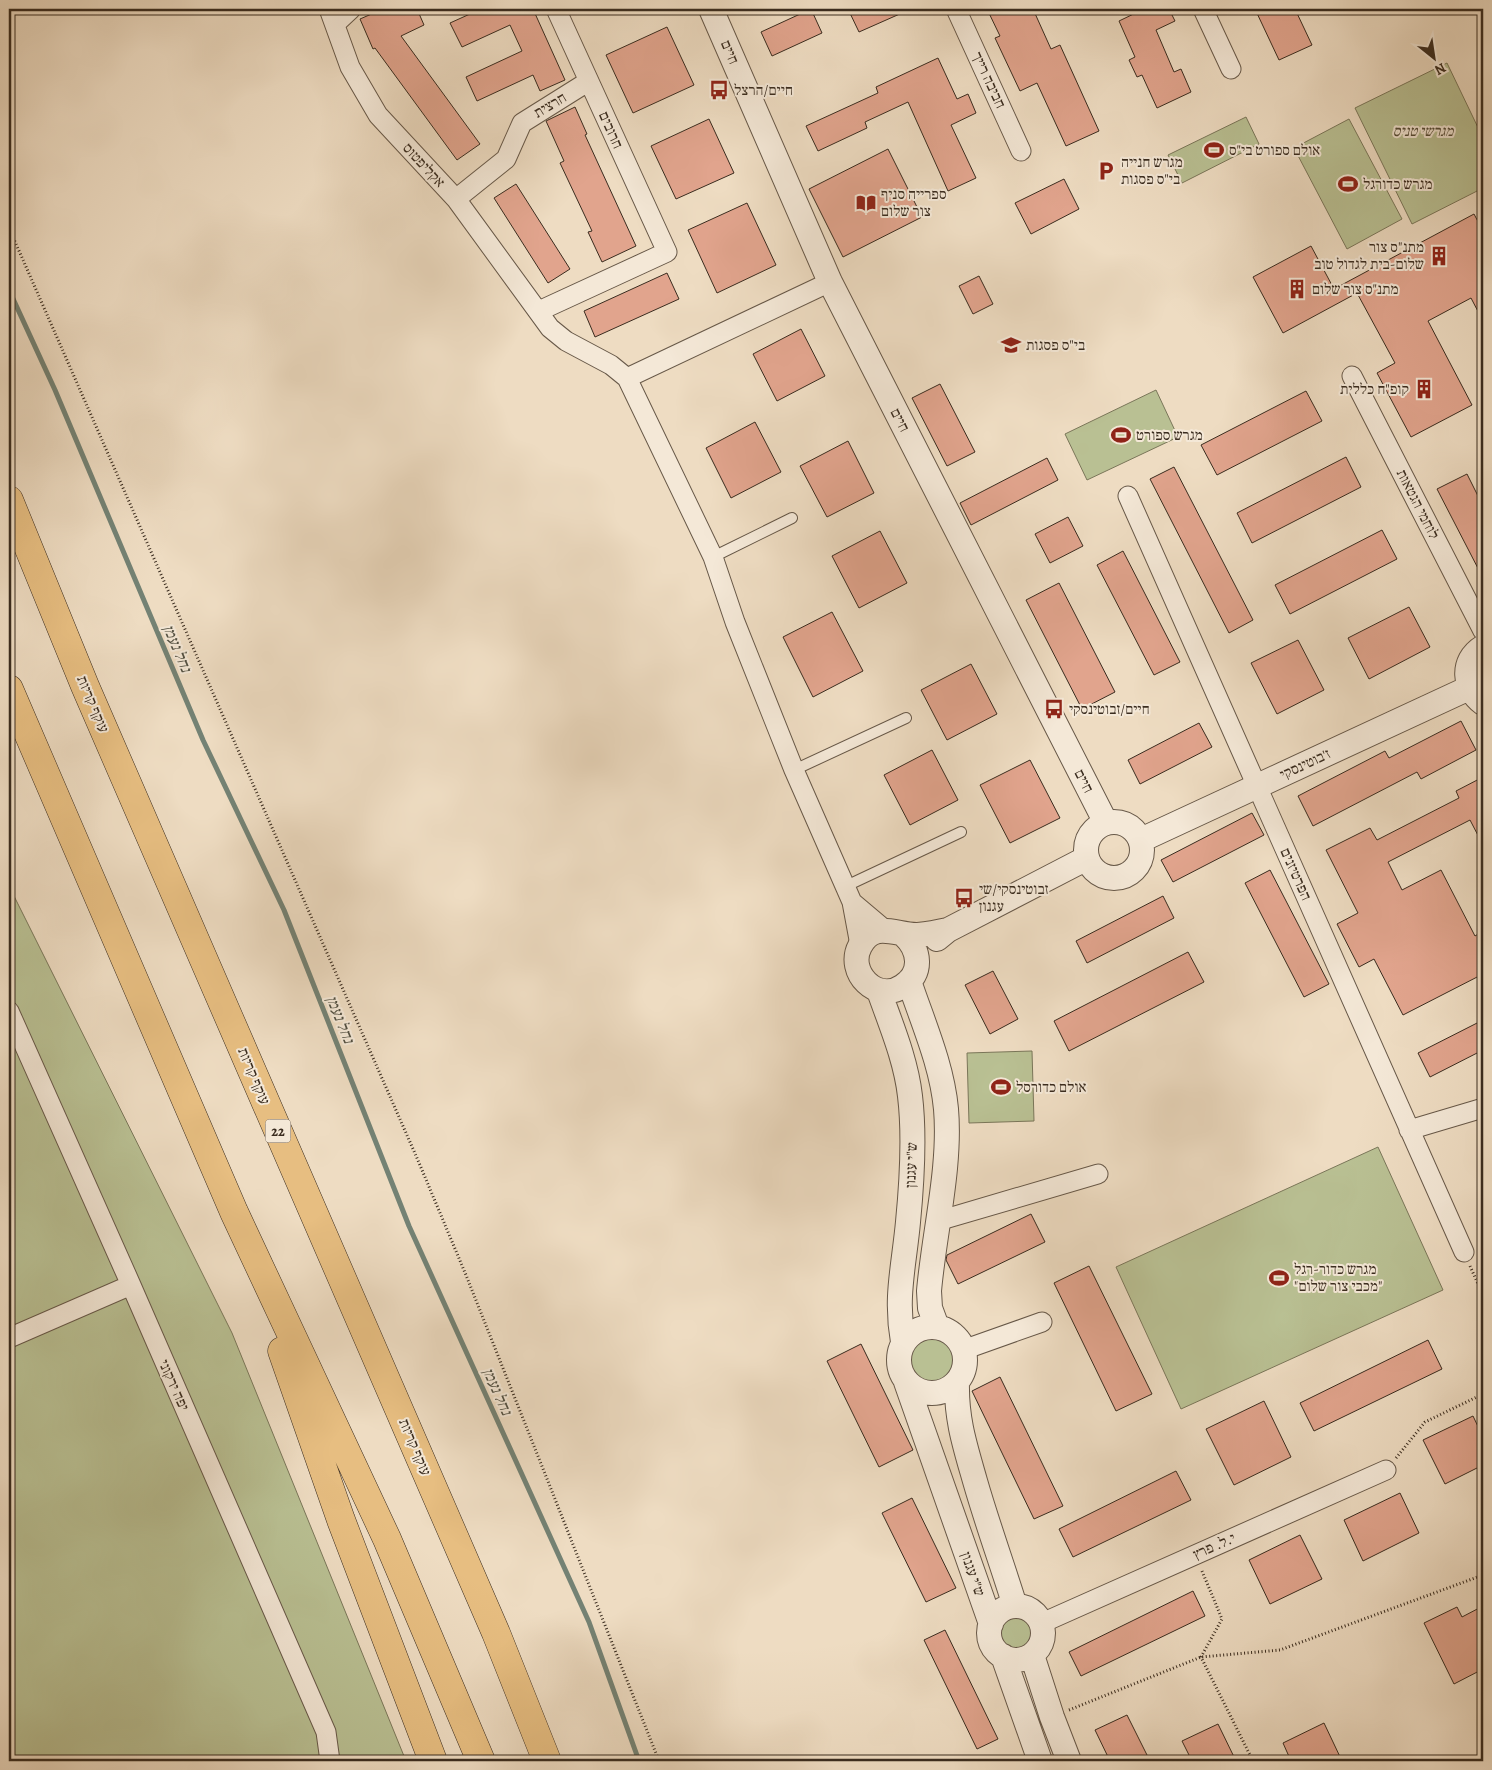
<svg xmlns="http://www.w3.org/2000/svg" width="1492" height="1770" font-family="Alegreya,'Frank Ruhl Libre',serif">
	<rect width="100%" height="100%" fill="#eedcc2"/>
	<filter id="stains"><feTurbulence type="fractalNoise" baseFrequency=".004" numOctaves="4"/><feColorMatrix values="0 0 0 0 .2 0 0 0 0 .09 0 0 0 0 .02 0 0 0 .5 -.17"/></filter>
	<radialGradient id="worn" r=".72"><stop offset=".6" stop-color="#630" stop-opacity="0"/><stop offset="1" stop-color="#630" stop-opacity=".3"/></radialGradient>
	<path fill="#b9c093" stroke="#7a7659" d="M 1447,63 L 1483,138 L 1483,188 L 1412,224 L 1355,108 Z
		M 1246,117 L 1259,144 L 1182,183 L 1168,155 Z
		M 1349,119 L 1402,219 L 1347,249 L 1294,148 Z
		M 1156,390 L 1178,437 L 1087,480 L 1065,434 Z
		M 9,886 L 232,1333 L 406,1761 L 9,1761 Z
		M 1032,1051 L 1034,1121 L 969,1123 L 967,1053 Z
		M 1378,1147 L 1443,1290 L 1181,1409 L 1116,1267 Z
		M909 1360a24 24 0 1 1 48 0a24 24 0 1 1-48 0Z
		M998 1633a19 19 0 1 1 38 0a19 19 0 1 1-38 0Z"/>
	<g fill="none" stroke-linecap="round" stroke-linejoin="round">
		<path stroke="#748274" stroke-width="5" d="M 9,290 L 55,390 L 203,740 L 284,910 L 409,1226 L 589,1622 L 639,1761"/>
	</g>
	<path fill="#e1a48d" stroke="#3a2c1f" d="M 383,9 L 417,9 L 424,25 L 401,36 L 480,144 L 457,160 L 375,48 L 373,49 L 360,19 Z
		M 481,9 L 533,9 L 565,80 L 540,91 L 533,75 L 477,101 L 466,77 L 522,51 L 510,25 L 462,47 L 450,23 Z
		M 811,9 L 822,33 L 772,56 L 761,32 Z
		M 848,9 L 911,9 L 859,32 Z
		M 987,9 L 1033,9 L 1051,49 L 1060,45 L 1099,131 L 1066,146 L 1037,83 L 1020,91 L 995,38 L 1000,36 Z
		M 1144,9 L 1169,9 L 1175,21 L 1156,30 L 1174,72 L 1181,69 L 1191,92 L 1157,108 L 1142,75 L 1137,77 L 1129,60 L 1135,57 L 1119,21 Z
		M 1255,9 L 1295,9 L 1312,45 L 1279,60 Z
		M 667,27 L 694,85 L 633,113 L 606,55 Z
		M 938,58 L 957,99 L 968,94 L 976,113 L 951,125 L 976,178 L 948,191 L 908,102 L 865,122 L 867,128 L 818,151 L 806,126 L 878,93 L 876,87 Z
		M 575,107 L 587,134 L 585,135 L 636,246 L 602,262 L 588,232 L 592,231 L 560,163 L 564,161 L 546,121 Z
		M 709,119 L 734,173 L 676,199 L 651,146 Z
		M 888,149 L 922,217 L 843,257 L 809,189 Z
		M 1064,179 L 1079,209 L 1031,234 L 1015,203 Z
		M 516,184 L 570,269 L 548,283 L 494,198 Z
		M 747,203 L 776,265 L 717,293 L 688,230 Z
		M 1474,214 L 1483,231 L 1483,321 L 1471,298 L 1428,321 L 1472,405 L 1411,437 L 1377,373 L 1395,363 L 1357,293 L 1283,333 L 1253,277 L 1311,246 L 1334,289 Z
		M 667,273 L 679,299 L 595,337 L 584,311 Z
		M 979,276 L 993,304 L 973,314 L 959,286 Z
		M 801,329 L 825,376 L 777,401 L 753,354 Z
		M 940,384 L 975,452 L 947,466 L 912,398 Z
		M 1306,391 L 1322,421 L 1217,475 L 1201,445 Z
		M 755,422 L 781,472 L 731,498 L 706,448 Z
		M 848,441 L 874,493 L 827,517 L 800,466 Z
		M 1346,457 L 1361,487 L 1252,543 L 1237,513 Z
		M 1047,458 L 1058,480 L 971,525 L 960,503 Z
		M 1174,467 L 1253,620 L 1229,633 L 1150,479 Z
		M 1467,474 L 1483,506 L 1483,578 L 1437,489 Z
		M 1068,517 L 1083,546 L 1050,563 L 1035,534 Z
		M 1382,530 L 1397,559 L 1290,614 L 1275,585 Z
		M 880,531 L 907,583 L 859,608 L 832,556 Z
		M 1123,551 L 1180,662 L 1154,675 L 1097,565 Z
		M 1059,583 L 1115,692 L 1082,709 L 1026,600 Z
		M 1409,607 L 1430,647 L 1369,679 L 1348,638 Z
		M 832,612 L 863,671 L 813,697 L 783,637 Z
		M 1298,640 L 1324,690 L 1277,714 L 1251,663 Z
		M 971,664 L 997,714 L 947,740 L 921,690 Z
		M 1461,721 L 1476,750 L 1421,779 L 1417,772 L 1313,826 L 1298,796 L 1385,751 L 1389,758 Z
		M 1199,723 L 1212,747 L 1140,784 L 1128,760 Z
		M 932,750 L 958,800 L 910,825 L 884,775 Z
		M 1030,760 L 1060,818 L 1010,843 L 980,785 Z
		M 1483,777 L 1483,845 L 1470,820 L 1388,862 L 1402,890 L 1441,870 L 1475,936 L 1483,931 L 1483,974 L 1403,1015 L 1374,959 L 1359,967 L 1337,924 L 1358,913 L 1326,850 L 1370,828 L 1377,840 L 1459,798 L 1456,791 Z
		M 1252,813 L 1264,835 L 1173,882 L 1161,860 Z
		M 1270,870 L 1329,984 L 1304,997 L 1245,883 Z
		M 1163,896 L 1174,918 L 1087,963 L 1076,941 Z
		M 1188,952 L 1204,982 L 1069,1051 L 1054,1021 Z
		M 993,971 L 1018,1019 L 990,1034 L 965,985 Z
		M 1483,1020 L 1483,1050 L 1430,1077 L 1418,1053 Z
		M 1031,1214 L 1045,1242 L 958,1284 L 946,1260 L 947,1255 Z
		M 1089,1266 L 1152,1394 L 1116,1411 L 1054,1283 Z
		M 1428,1340 L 1442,1369 L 1314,1431 L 1300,1403 Z
		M 861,1344 L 913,1450 L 879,1467 L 827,1361 Z
		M 1000,1377 L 1063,1506 L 1034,1519 L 972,1391 Z
		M 1264,1401 L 1291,1457 L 1234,1485 L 1206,1429 Z
		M 1473,1416 L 1483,1437 L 1483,1465 L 1445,1484 L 1423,1440 Z
		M 1176,1471 L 1191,1500 L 1073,1557 L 1059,1529 Z
		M 1400,1493 L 1419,1533 L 1363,1561 L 1344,1520 Z
		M 912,1498 L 956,1588 L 926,1602 L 882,1513 Z
		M 1300,1535 L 1322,1579 L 1270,1604 L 1249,1560 Z
		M 1193,1591 L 1205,1616 L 1081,1676 L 1069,1652 Z
		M 1483,1606 L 1483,1669 L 1454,1684 L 1424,1623 L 1457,1607 L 1462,1617 Z
		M 945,1630 L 998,1739 L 977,1749 L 924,1640 Z
		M 1127,1715 L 1150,1761 L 1110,1761 L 1095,1730 Z
		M 1324,1723 L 1342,1761 L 1291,1761 L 1283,1743 Z
		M 1218,1724 L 1236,1761 L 1192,1761 L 1182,1741 Z"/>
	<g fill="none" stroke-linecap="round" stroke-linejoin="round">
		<defs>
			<path id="service" d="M 713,557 L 792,518
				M 794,770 L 906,718
				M 844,887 L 961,832"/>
			<path id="minor" d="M 329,9 L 350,67 L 378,115 L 456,199 L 550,328 L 566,341 L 611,365 L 627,378 L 713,557 L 735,622 L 794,770 L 852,902 L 860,945
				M 956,9 L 1021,151
				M 1203,9 L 1231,69
				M 335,24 L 351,9
				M 456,199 L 506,159 L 522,123 L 589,81
				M 539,311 L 667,252 L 556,9
				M 1352,376 L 1483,631
				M 627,378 L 830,282
				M 1128,496 L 1464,1252
				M 852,902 L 884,929
				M 9,1011 L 131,1285 L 326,1732 L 330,1761
				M 1409,1130 L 1483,1108
				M 938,1221 L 1098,1174
				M 9,1338 L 131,1285
				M 963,1350 L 1042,1322
				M 1042,1623 L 1386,1470"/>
			<path id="tertiary" d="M 711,9 L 830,282 L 1106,823
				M 1483,647 C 1460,661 1464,689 1483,703
				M1086 850a28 28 0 1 1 56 0a28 28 0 1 1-56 0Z
				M 1141,840 L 1469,688
				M 904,935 C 920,950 923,973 903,986 C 877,1004 846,972 860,946 C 874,919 897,936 918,935 C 928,934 939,932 948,930
				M 937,939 L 948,930 L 1087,858
				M 909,981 C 923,1023 942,1065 946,1109 C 951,1167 934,1233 929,1291 L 930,1308 L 937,1327
				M 879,991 C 891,1025 906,1060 910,1096 C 915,1137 912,1181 908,1222 C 904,1266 895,1297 903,1342
				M899 1360a33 33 0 1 1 66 0a33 33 0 1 1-66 0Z
				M 906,1382 L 991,1624
				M 957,1382 C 956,1419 965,1446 975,1481 C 987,1523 1002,1564 1015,1606
				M989 1633a27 27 0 1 1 54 0a27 27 0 1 1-54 0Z
				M 1032,1655 L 1052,1717 L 1069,1761
				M 1003,1656 L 1040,1761"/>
			<path id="motorway" d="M 9,500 L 85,686 L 496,1633 L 547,1761
				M 9,689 L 234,1212 L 387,1539 L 481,1761
				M 282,1351 L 341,1520 L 433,1761"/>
		</defs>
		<use href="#service" stroke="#675848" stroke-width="12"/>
		<use href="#minor" stroke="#675848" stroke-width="21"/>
		<use href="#tertiary" stroke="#675848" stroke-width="26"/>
		<use href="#motorway" stroke="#3a2c1f" stroke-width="29"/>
		<path stroke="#3a2c1f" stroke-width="3" stroke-dasharray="1 2.5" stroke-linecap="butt" d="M 9,228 L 417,1158 L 466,1275 L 659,1761
			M 1470,1266 L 1483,1295
			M 1396,1458 L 1425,1422 L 1483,1394
			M 1202,1571 L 1222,1619 L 1201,1657 L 1253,1761
			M 1069,1710 L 1201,1657 L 1280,1650 L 1483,1575"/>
		<use href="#service" stroke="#f4e8d7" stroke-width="10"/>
		<use href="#minor" stroke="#f4e8d7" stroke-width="19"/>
		<use href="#tertiary" stroke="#f4e8d7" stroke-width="24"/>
		<use href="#motorway" stroke="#e7be81" stroke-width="28"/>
	</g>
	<defs>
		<symbol id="bus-bare" viewBox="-9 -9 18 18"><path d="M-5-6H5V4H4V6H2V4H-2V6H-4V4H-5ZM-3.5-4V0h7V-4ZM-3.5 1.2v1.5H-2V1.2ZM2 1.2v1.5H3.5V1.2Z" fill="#8f2418" stroke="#f4e8d7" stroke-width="2.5" paint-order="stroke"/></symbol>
		<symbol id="stadium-bare" viewBox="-9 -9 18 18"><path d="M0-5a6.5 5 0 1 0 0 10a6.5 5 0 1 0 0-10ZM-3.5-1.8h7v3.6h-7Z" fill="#8f2418" stroke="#f4e8d7" stroke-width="2.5" paint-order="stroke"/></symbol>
		<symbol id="parking-bare" viewBox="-9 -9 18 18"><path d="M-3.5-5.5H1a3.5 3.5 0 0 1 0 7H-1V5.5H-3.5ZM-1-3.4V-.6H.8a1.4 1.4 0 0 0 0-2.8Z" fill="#8f2418" stroke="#f4e8d7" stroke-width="2.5" paint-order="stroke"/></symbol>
		<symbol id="library-bare" viewBox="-9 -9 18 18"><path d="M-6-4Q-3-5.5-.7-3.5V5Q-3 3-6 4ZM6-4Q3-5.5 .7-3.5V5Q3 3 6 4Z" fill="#8f2418" stroke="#f4e8d7" stroke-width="2.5" paint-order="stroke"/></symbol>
		<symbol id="building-bare" viewBox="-9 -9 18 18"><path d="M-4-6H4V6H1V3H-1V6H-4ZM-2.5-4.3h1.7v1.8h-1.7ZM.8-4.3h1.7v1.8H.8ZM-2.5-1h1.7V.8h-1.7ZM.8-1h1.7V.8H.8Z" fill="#8f2418" stroke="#f4e8d7" stroke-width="2.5" paint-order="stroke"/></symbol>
		<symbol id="school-bare" viewBox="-9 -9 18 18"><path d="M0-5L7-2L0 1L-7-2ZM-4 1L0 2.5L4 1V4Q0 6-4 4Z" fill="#8f2418" stroke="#f4e8d7" stroke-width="2.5" paint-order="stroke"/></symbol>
	</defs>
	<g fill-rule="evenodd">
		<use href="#bus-bare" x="705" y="76" width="28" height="28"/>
		<use href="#stadium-bare" x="1200" y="136" width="28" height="28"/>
		<use href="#parking-bare" x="1092" y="157" width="28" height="28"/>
		<use href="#stadium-bare" x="1334" y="170" width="28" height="28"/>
		<use href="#library-bare" x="852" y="189" width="28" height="28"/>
		<use href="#building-bare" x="1425" y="242" width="28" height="28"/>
		<use href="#building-bare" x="1283" y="275" width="28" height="28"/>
		<use href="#school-bare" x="997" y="331" width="28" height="28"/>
		<use href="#building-bare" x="1410" y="375" width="28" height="28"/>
		<use href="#stadium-bare" x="1107" y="421" width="28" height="28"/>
		<use href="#bus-bare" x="1040" y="695" width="28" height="28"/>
		<use href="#bus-bare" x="950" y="884" width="28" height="28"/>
		<use href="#stadium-bare" x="987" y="1073" width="28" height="28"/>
		<use href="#stadium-bare" x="1265" y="1264" width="28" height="28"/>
	</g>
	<g text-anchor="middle" stroke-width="4" stroke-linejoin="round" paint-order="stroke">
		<rect fill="#f4e8d7" stroke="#726456" stroke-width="1" x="265.5" y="1119.5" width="25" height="23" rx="4"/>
		<g font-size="14" font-weight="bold" fill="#3a2c1f">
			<text x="278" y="1136">22</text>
		</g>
		<g font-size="15" fill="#3a2c1f" stroke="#f4e8d7">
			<text transform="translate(730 52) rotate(67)" y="5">חיים</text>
			<text transform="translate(989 80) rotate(65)" y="5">חביבה רייך</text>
			<text transform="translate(550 105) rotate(-31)" y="5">חרצית</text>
			<text transform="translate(611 130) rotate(66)" y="5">חרובים</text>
			<text transform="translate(424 165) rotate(47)" y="5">אקליפטוס</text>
			<text transform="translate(900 420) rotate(63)" y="5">חיים</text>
			<text transform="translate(1418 504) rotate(63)" y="5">לוחמי הגטאות</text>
			<text transform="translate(93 704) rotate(67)" y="5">עוקף קריות</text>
			<text transform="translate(1305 764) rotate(-25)" y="5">ז'בוטינסקי</text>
			<text transform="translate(1084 781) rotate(63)" y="5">חיים</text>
			<text transform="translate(1296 874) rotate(66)" y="5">הפרטיזנים</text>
			<text transform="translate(254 1076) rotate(67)" y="5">עוקף קריות</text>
			<text transform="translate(911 1165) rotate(-88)" y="5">ש"י עגנון</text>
			<text transform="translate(174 1385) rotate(66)" y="5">יפה ירקוני</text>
			<text transform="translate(415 1447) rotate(67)" y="5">עוקף קריות</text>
			<text transform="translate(1214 1546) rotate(-24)" y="5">י.ל. פרץ</text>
			<text transform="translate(973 1574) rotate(71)" y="5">ש"י עגנון</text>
		</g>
		<g font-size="15" fill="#3a2c1f" stroke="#f4e8d7" text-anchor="start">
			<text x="734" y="95">חיים/הרצל</text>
			<text x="1229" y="155">אולם ספורט בי"ס</text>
			<text x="1121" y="167">מגרש חנייה<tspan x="1121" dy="17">בי"ס פסגות</tspan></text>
			<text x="1363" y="189">מגרש כדורגל</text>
			<text x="881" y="199">ספרייה סניף<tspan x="881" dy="17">צור שלום</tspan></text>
			<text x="1424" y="252" text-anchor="end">מתנ"ס צור<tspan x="1424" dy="17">שלום-בית לגדול טוב</tspan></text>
			<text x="1312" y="294">מתנ"ס צור שלום</text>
			<text x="1026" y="350">בי"ס פסגות</text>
			<text x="1409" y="394" text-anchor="end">קופ"ח כללית</text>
			<text x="1136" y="440">מגרש ספורט</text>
			<text x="1069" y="714">חיים/זבוטינסקי</text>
			<text x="979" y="894">זבוטינסקי/שי<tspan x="979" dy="17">עגנון</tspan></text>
			<text x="1016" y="1092">אולם כדורסל</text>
			<text x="1294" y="1274">מגרש כדור-רגל<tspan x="1294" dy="17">"מכבי צור שלום"</tspan></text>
		</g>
		<g font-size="15" font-style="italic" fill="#534a36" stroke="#f4e8d7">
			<text x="1423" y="136">מגרשי טניס</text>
		</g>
		<g font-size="16" font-style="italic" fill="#525042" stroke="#f4e8d7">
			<text transform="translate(178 648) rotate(67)" y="6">נחל נעמן</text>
			<text transform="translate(341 1019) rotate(68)" y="6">נחל נעמן</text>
			<text transform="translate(498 1391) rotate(66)" y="6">נחל נעמן</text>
		</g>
	</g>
	<rect width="1492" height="1770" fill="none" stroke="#eedcc2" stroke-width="30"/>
	<rect x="10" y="10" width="1472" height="1750" fill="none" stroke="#3a2c1f" stroke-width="2.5"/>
	<rect x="15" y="15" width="1462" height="1740" fill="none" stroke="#3a2c1f"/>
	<g transform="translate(1434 58) rotate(150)" stroke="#f4e8d7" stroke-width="4" paint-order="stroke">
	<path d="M0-4L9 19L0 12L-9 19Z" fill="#3a2c1f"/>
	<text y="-8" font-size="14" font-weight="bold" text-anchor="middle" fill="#3a2c1f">N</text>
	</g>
	<rect width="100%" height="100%" filter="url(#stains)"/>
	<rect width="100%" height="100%" fill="url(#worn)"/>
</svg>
